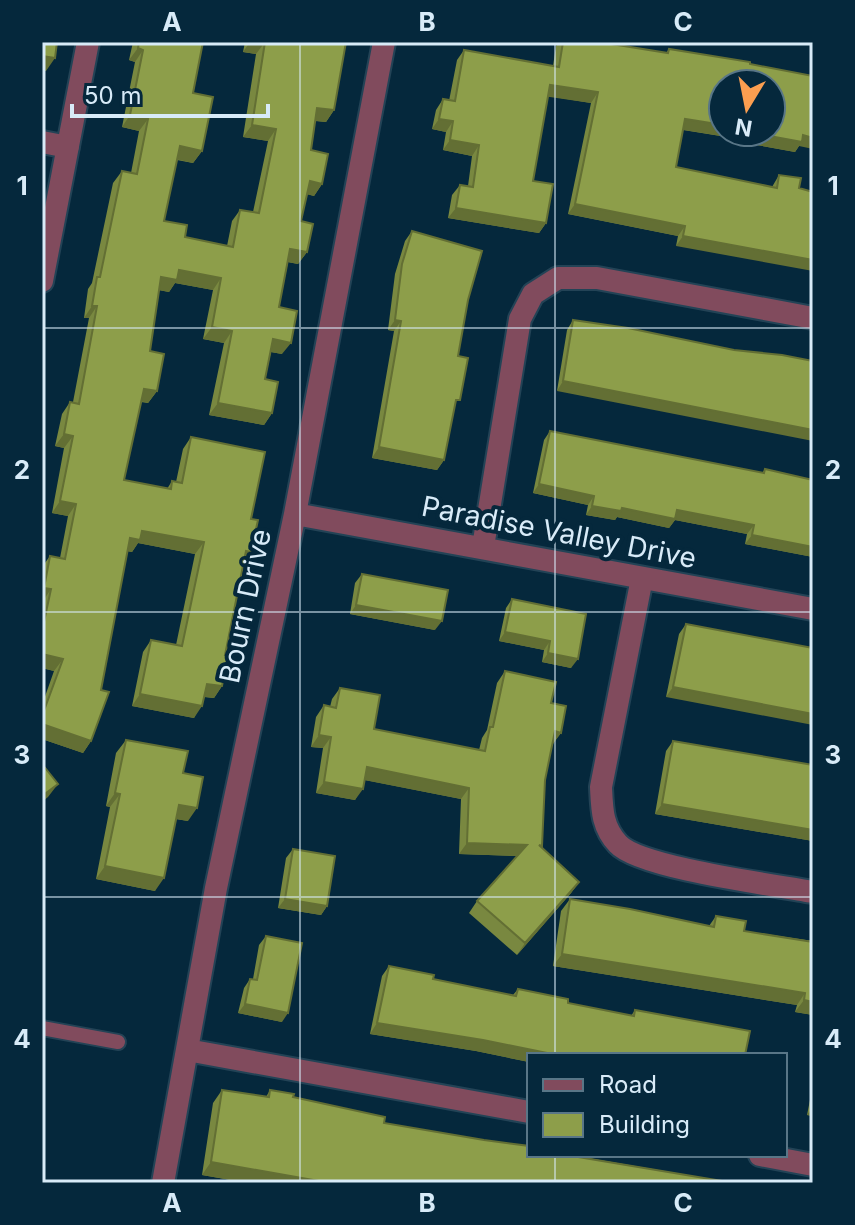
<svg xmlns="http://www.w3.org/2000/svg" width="855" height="1225" font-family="Inter,sans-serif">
	<rect width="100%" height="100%" fill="#05283c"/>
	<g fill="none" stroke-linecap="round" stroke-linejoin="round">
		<defs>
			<path id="service" d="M 42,1028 L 118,1042"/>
			<path id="minor" d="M 42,142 L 68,147
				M 42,281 L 88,42
				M 295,514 L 813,609
				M 483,547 L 520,319 L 533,294 L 558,278 L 597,278 L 813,318
				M 642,578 L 601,787 C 602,809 602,827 618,844 C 640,868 775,885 813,892
				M 187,1050 L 529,1112
				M 760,1155 L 813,1165
				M 163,1183 L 216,888 L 295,514 L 384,42"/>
		</defs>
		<use href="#service" stroke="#234356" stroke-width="18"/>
		<use href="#minor" stroke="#234356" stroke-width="26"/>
		<use href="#service" stroke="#814b5d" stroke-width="14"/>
		<use href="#minor" stroke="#814b5d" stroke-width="22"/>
	</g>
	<path fill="#798840" d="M 133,42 L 203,42 L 193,93 L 202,151 L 193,163 L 177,160 L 164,221 L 185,237 L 227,246 L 232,221 L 240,210 L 253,212 L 268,141 L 243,137 L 256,54 L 243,52 L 245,42 L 346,42 L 334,110 L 326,122 L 315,121 L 311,150 L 322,184 L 314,196 L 307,194 L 301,221 L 307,252 L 298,264 L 288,262 L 279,307 L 282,354 L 271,352 L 265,379 L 272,413 L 264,425 L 209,415 L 224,343 L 203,339 L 213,290 L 175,283 L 169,292 L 159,290 L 150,351 L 157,391 L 148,403 L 141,402 L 124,480 L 167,489 L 172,481 L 176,482 L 183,449 L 191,437 L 251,519 L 251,552 L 244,562 L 225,655 L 222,686 L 214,698 L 204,697 L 194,718 L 132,706 L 143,652 L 151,640 L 176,645 L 195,554 L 138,543 L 132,552 L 127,551 L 91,741 L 83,753 L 42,739 L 42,705 L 54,671 L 42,668 L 42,567 L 50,556 L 60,558 L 68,516 L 52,513 L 64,448 L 55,446 L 62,414 L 70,402 L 73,402 L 89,318 L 84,318 L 88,289 L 92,283 L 113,183 L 122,171 L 131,173 L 139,131 L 122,127 L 135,62 L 129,60 Z
		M 559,42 L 599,42 L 666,53 L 669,49 L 750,64 L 799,146 L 795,152 L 757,145 L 758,142 L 683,130 L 676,167 L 772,187 L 779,175 L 801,178 L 676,246 L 678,236 L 568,214 L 591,103 L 548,96 L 533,181 L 546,223 L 539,233 L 448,218 L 452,195 L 460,185 L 468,186 L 472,156 L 443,150 L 446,132 L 432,129 L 436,110 L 443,99 L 449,101 L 457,60 L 464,50 L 553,66 L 556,46 Z
		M 412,231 L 468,300 L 458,356 L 454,409 L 444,460 L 437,470 L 372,458 L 394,331 L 388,330 L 395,274 L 405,241 Z
		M 573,320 L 628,328 L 557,391 L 567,330 Z
		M 550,431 L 762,473 L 765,469 L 813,480 L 813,557 L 745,544 L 747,534 L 675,520 L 669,528 L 617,517 L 615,520 L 586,515 L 588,505 L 533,493 L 544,440 Z
		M 362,574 L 435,630 L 350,614 L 355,583 Z
		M 512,599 L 586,614 L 571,668 L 542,662 L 544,650 L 499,641 L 506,608 Z
		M 686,624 L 813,648 L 666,697 L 679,634 Z
		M 505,671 L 551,703 L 561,733 L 552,744 L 545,780 L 541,848 L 579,882 L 571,893 L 517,955 L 469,913 L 477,901 L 517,856 L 459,854 L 461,799 L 365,780 L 355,800 L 316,793 L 323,748 L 311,747 L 316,717 L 324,705 L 330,707 L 332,699 L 340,688 L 374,729 L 479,750 L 482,738 L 487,730 L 497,683 Z
		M 126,740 L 183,773 L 188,821 L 176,819 L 155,891 L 96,879 L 110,807 L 106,806 L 116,753 Z
		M 673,741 L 813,765 L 813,841 L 655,814 L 666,751 Z
		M 293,849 L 327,906 L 321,915 L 278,908 L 286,858 Z
		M 570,899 L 709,926 L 716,916 L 744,931 L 813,941 L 813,1015 L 795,1012 L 797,1005 L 553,966 L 561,911 Z
		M 266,936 L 282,1022 L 238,1013 L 244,988 L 250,979 L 253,979 L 259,945 Z
		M 389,966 L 433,979 L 513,995 L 518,989 L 568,1003 L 631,1016 L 635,1010 L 750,1031 L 529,1055 L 529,1062 L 476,1051 L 370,1034 L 382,976 Z
		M 813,1085 L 813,1116 L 807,1115 Z
		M 222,1090 L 266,1097 L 270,1090 L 384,1123 L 734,1183 L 248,1183 L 202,1175 L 213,1103 Z"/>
	<path fill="#636f34" d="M 250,42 L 265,42 L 256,54 L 243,52 Z
		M 138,48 L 143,50 L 135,62 L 129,60 Z
		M 42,56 L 55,58 L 46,71 L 42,71 Z
		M 550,85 L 598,92 L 591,103 L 543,96 Z
		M 317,108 L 334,110 L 326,122 L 309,120 Z
		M 130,115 L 148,119 L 139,131 L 122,127 Z
		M 439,119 L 453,121 L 446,132 L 432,129 Z
		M 685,119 L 723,125 L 723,132 L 765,132 L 758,142 L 678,129 Z
		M 252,125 L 276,129 L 268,141 L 243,137 Z
		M 764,135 L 803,135 L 813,138 L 813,149 L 799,146 L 795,152 L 757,145 Z
		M 450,140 L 479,145 L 472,156 L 443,150 Z
		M 180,146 L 202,151 L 193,163 L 171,158 Z
		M 310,181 L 322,184 L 314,196 L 302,193 Z
		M 575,204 L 685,226 L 678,236 L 568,214 Z
		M 456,208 L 546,223 L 539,233 L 448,218 Z
		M 683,236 L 813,260 L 813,271 L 676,246 Z
		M 290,249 L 307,252 L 298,264 L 282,261 Z
		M 179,270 L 221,278 L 213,290 L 175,283 L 169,292 L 153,289 L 161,277 Z
		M 92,306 L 97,306 L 89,318 L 84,318 Z
		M 395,320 L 401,321 L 394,331 L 388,330 Z
		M 212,327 L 232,331 L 224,343 L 203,339 Z
		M 273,339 L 291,343 L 282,354 L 265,351 Z
		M 563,381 L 813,430 L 813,441 L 557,391 Z
		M 144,389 L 157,391 L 148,403 L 136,400 Z
		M 218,403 L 272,413 L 264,425 L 209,415 Z
		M 64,434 L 73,436 L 64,448 L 55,446 Z
		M 379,447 L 444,460 L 437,470 L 372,458 Z
		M 539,484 L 594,496 L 588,505 L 533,493 Z
		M 60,501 L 76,504 L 68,516 L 52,513 Z
		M 592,506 L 677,510 L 754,525 L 747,534 L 675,520 L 669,528 L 617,517 L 615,520 L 586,515 Z
		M 142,531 L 204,542 L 195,554 L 138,543 L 132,552 L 121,550 L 130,538 Z
		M 752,535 L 813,547 L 813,557 L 745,544 Z
		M 246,551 L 251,552 L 243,564 Z
		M 44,588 L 51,589 L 43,601 L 42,590 Z
		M 356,605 L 442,621 L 435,630 L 350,614 Z
		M 505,632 L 550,641 L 544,650 L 499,641 Z
		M 548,653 L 578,659 L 571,668 L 542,662 Z
		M 42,654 L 63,659 L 54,671 L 42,668 Z
		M 207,684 L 222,686 L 214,698 L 198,696 Z
		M 673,687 L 813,714 L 813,725 L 666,697 Z
		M 140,694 L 202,706 L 194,718 L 132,706 Z
		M 42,724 L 91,741 L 83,753 L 42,739 Z
		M 555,731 L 561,733 L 553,744 L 546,743 Z
		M 319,735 L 331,737 L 323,748 L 311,747 Z
		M 367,767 L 469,788 L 461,799 L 359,779 Z
		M 324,782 L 363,789 L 355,800 L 316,793 Z
		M 58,784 L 48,797 L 42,802 L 42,796 Z
		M 115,793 L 120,794 L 110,807 L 106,806 Z
		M 662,804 L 813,830 L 813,841 L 655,814 Z
		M 179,805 L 197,808 L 188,821 L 170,818 Z
		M 467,843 L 527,845 L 519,856 L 459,854 Z
		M 105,866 L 164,878 L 155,891 L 96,879 Z
		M 579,882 L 571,893 L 517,955 L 525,943 Z
		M 285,899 L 327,906 L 321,915 L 278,908 Z
		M 562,954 L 805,993 L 797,1005 L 553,966 Z
		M 804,1000 L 813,1002 L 813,1015 L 795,1012 Z
		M 245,1004 L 288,1013 L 282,1022 L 238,1013 Z
		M 377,1023 L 483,1040 L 557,1055 L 529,1055 L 529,1062 L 476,1051 L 370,1034 Z
		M 813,1107 L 813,1116 L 807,1115 Z
		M 211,1162 L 330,1183 L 248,1183 L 202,1175 Z"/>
	<path fill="#8d9e4a" stroke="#636f34" stroke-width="2" d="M 42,42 L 57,42 L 55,58 L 42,56 Z
		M 139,42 L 203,42 L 193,93 L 213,97 L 202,151 L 180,146 L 164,221 L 187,225 L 185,237 L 233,247 L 240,210 L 259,213 L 276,129 L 252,125 L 265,42 L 262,42 L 346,42 L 334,110 L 317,108 L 311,150 L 328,154 L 322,184 L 310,181 L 301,221 L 313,224 L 307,252 L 290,249 L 279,307 L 297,311 L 291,343 L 273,339 L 265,379 L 278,382 L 272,413 L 218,403 L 232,331 L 212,327 L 221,278 L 179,270 L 177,280 L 161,277 L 150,351 L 164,354 L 157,391 L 144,389 L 124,480 L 171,489 L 172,481 L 182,483 L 191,437 L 265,452 L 251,519 L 258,520 L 251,552 L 246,551 L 225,655 L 228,655 L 222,686 L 207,684 L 202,706 L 140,694 L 151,640 L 182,646 L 204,542 L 142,531 L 140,540 L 130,538 L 101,690 L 109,692 L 91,741 L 42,724 L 42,716 L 63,659 L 42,654 L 42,631 L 51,589 L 44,588 L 50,556 L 65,559 L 76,504 L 60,501 L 73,436 L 64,434 L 70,402 L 79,404 L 97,306 L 92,306 L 97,277 L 100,277 L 122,171 L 137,174 L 148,119 L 130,115 L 143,50 L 138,48 Z
		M 563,42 L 599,42 L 668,53 L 669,49 L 750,62 L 750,64 L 813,76 L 813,138 L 803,135 L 802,142 L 764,135 L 765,132 L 771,132 L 771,84 L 723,84 L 723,125 L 685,119 L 676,167 L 777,188 L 779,175 L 801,178 L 799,188 L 813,192 L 813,260 L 683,236 L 685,226 L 575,204 L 598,92 L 550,85 L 533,181 L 553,184 L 546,223 L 456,208 L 460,185 L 473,187 L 479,145 L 450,140 L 453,121 L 439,119 L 443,99 L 455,101 L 464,50 L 559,67 Z
		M 412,231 L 482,251 L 468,300 L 458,356 L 468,358 L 460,400 L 456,400 L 444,460 L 379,447 L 401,321 L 395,320 L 402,264 Z
		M 573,320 L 628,328 L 734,350 L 782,355 L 813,361 L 813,430 L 563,381 Z
		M 550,431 L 764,473 L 765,469 L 813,480 L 813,547 L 752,535 L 754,525 L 677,510 L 675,519 L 622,508 L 621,511 L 592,506 L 594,496 L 539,484 Z
		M 362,574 L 448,590 L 442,621 L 356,605 Z
		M 512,599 L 586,614 L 578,659 L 548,653 L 550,641 L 505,632 Z
		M 686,624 L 813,648 L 813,714 L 673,687 Z
		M 505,671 L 556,682 L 551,703 L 566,706 L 561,733 L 555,731 L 545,780 L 542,846 L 539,845 L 579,882 L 525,943 L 477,901 L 527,845 L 467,843 L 469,788 L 367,767 L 363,789 L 324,782 L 331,737 L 319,735 L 324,705 L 336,708 L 340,688 L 380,695 L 374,729 L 485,751 L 490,727 L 493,727 Z
		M 126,740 L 188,751 L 183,773 L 203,777 L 197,808 L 179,805 L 164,878 L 105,866 L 120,794 L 115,793 Z
		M 673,741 L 813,765 L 813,830 L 662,804 Z
		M 42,764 L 58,784 L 42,796 Z
		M 293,849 L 335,856 L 327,906 L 285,899 Z
		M 570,899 L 630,909 L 714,927 L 716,916 L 746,921 L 744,931 L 813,942 L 813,1002 L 804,1000 L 805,993 L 562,954 Z
		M 266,936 L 302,943 L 288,1013 L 245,1004 L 250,979 L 257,980 Z
		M 389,966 L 434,975 L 433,979 L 516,996 L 518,989 L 568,999 L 568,1003 L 634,1016 L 635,1010 L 750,1031 L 745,1055 L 557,1055 L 483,1040 L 377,1023 Z
		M 222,1090 L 269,1097 L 270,1090 L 294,1094 L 293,1097 L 385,1117 L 384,1123 L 484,1140 L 529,1146 L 529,1155 L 579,1155 L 578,1157 L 734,1183 L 330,1183 L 211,1162 Z"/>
	<path fill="none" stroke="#d8ebf8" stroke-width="2" stroke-opacity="0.55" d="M 300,42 L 300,1183M 555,42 L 555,1055M 42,328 L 813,328M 42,612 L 813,612M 42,897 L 813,897M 555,1155 L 555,1183"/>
	<g text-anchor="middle" stroke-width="8" stroke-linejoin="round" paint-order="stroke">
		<g font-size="28" fill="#d8ebf8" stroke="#05283c">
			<text transform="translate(559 532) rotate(11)" y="10">Paradise Valley Drive</text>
			<text transform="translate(245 606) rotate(-78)" y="10">Bourn Drive</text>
		</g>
	</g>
	<rect width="855" height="1225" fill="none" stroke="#05283c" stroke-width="88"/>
	<rect x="527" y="1053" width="260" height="104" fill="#05283c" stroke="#597687" stroke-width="2"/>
	<rect x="543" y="1079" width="40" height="12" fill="#814b5d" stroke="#597687" stroke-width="2"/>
	<text x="599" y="1093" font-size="24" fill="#d8ebf8">Road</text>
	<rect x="543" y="1113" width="40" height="24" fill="#8d9e4a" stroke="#597687" stroke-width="2"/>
	<text x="599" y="1133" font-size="24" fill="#d8ebf8">Building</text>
	<g transform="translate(747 108) rotate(190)"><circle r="38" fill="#05283c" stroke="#597687" stroke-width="2"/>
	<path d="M0-6L14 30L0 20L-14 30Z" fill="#fb9e50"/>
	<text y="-12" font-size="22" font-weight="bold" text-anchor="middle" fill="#d8ebf8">N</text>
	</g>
	<path d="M72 104v12h196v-12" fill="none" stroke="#d8ebf8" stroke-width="4"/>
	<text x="84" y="104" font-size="24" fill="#d8ebf8" stroke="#05283c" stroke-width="6" paint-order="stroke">50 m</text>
	<rect x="44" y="44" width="767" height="1137" fill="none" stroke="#d8ebf8" stroke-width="3"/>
	<g font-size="26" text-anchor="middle" font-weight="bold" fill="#d8ebf8">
		<text x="172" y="31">A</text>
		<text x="427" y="31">B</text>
		<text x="683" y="31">C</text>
		<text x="22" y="195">1</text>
		<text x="833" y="195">1</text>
		<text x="22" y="479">2</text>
		<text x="833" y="479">2</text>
		<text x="22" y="764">3</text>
		<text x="833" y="764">3</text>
		<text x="22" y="1048">4</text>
		<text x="833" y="1048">4</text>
		<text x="172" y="1212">A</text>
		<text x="427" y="1212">B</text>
		<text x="683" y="1212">C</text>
	</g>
</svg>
